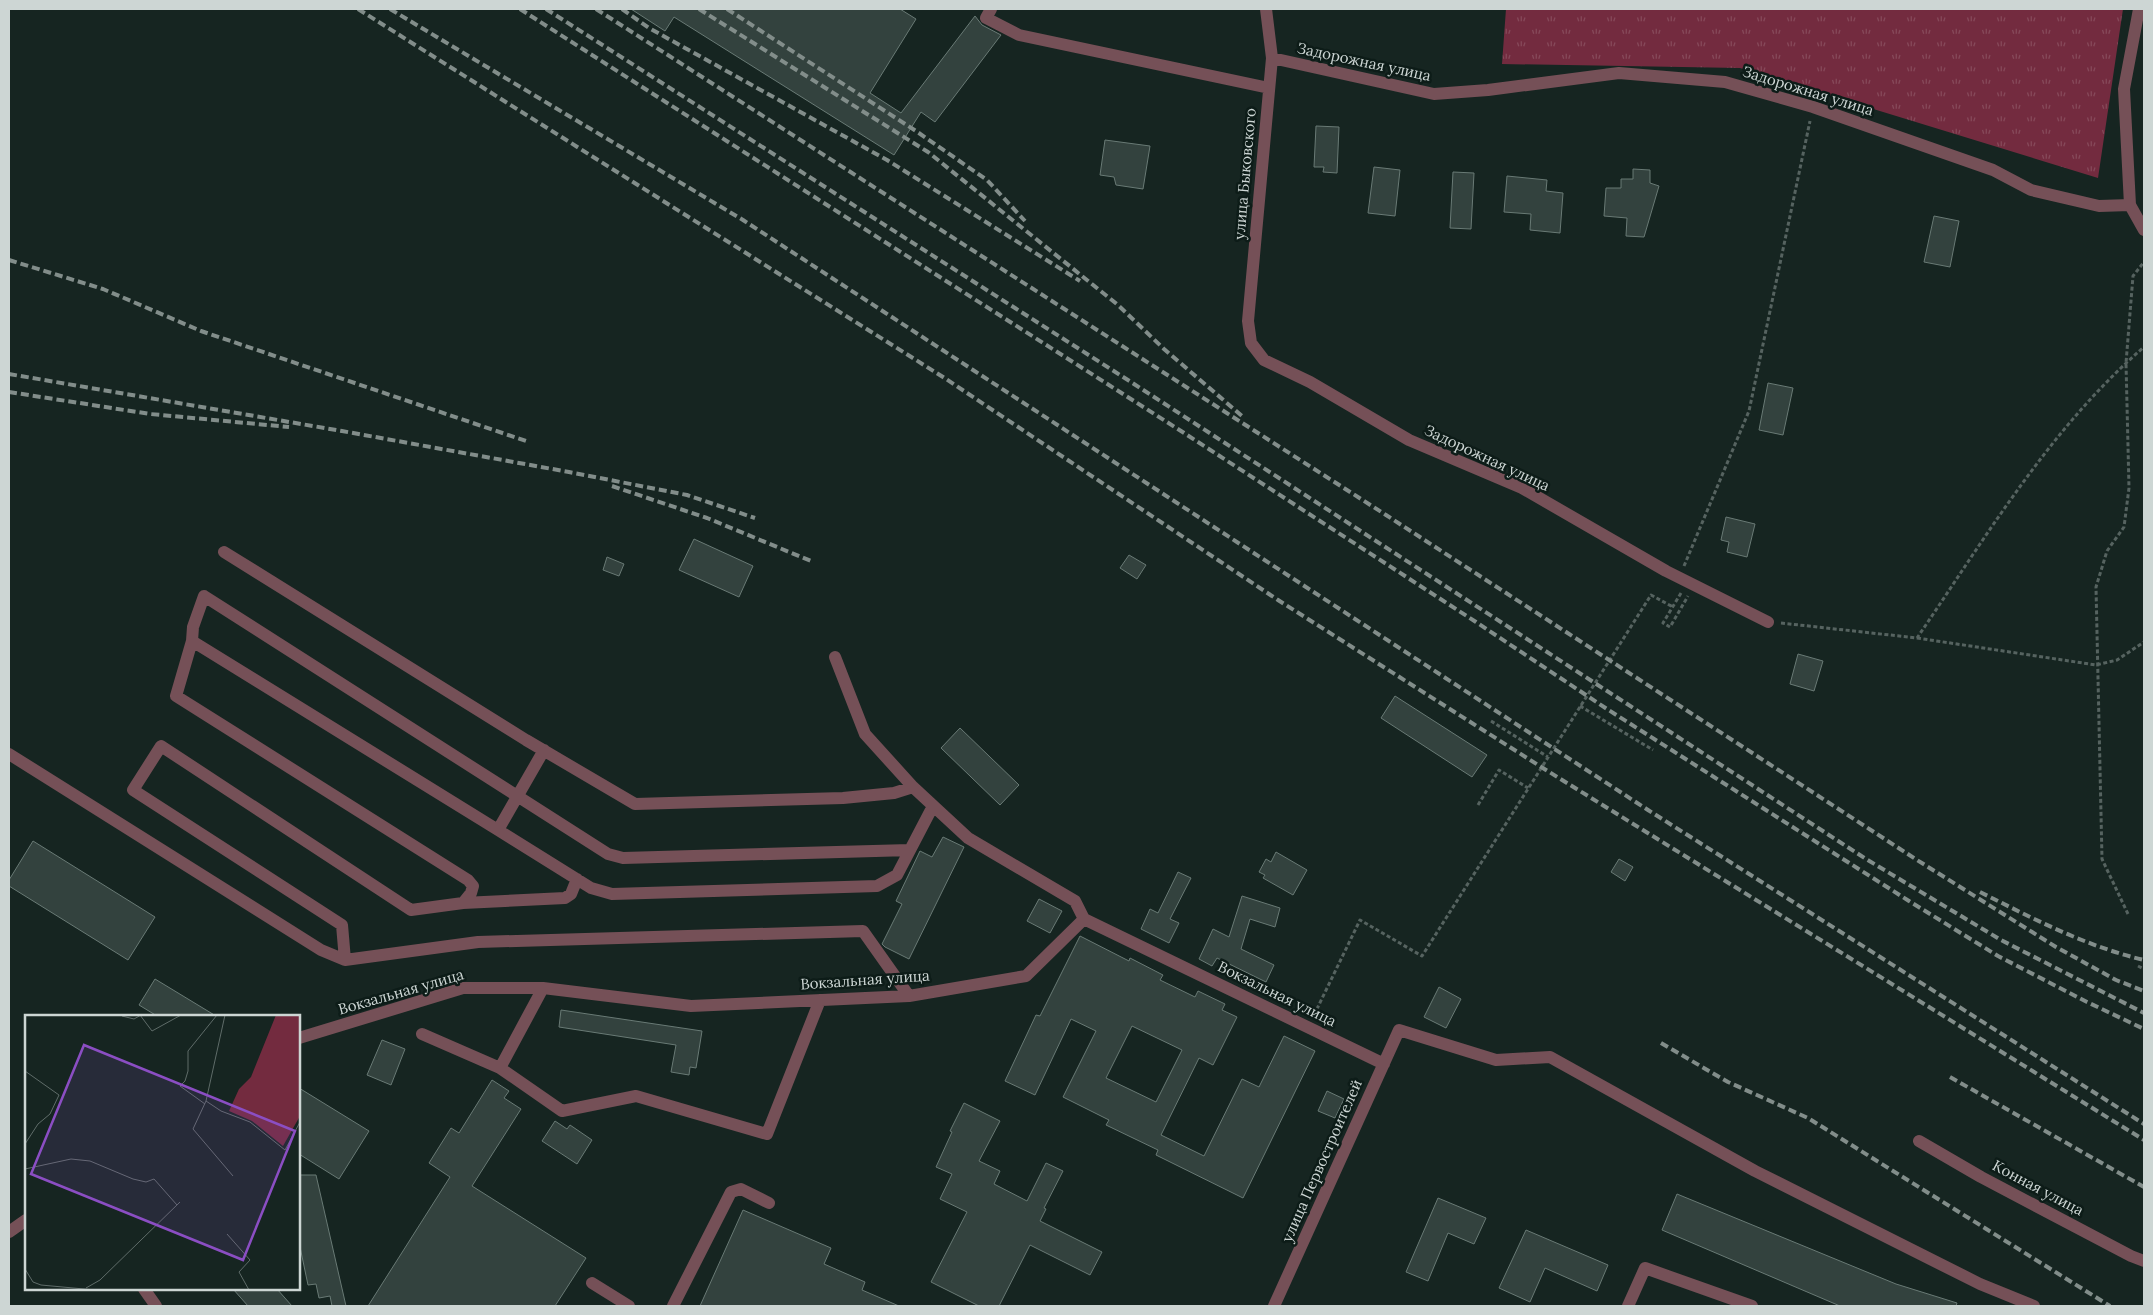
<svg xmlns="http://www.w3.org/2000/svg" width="2153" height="1315" font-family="Lora,serif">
	<defs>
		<pattern id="grass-tufts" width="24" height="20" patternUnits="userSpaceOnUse" patternTransform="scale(1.25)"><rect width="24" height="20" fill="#732b3f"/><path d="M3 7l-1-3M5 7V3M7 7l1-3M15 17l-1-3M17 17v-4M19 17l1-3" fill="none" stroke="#86495a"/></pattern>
	</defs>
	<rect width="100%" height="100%" fill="#162521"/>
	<path fill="url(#grass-tufts)" d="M 1506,9 L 2123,9 L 2098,178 L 1740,68 L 1502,64 Z"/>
	<path fill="#33423e" stroke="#697a75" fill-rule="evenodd" d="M 631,9 L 900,9 L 916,19 L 870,93 L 901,113 L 975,16 L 982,25 L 1001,35 L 935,122 L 921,112 L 894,155 L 674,17 L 665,31 Z
		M 1316,126 L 1339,127 L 1337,173 L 1323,172 L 1324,167 L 1314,167 Z
		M 1105,140 L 1150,146 L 1143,189 L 1116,185 L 1114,177 L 1100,175 Z
		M 1374,167 L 1400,170 L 1395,216 L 1368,213 Z
		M 1633,169 L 1650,170 L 1650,183 L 1659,186 L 1644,237 L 1626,236 L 1627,218 L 1604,216 L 1606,188 L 1621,188 L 1621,179 L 1633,179 Z
		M 1453,172 L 1474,173 L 1471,229 L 1450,228 Z
		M 1507,176 L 1547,180 L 1546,191 L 1563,193 L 1560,233 L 1530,230 L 1531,214 L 1504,212 Z
		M 1934,216 L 1959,221 L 1950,267 L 1924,262 Z
		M 1768,383 L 1793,388 L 1783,435 L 1759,430 Z
		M 1726,517 L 1755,524 L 1747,557 L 1727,552 L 1729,542 L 1721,540 Z
		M 694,539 L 753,566 L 739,597 L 679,570 Z
		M 1129,555 L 1146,565 L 1137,579 L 1120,568 Z
		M 607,557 L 624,564 L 619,576 L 603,570 Z
		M 1798,654 L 1823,661 L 1814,691 L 1790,684 Z
		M 1395,696 L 1487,755 L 1472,777 L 1381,718 Z
		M 960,728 L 1019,785 L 1000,805 L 941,748 Z
		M 943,837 L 964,847 L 909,959 L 885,947 L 882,944 L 902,904 L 896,901 L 920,851 L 932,857 Z
		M 33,841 L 155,917 L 128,960 L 9,886 L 9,880 Z
		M 1276,852 L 1307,870 L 1293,895 L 1263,878 L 1265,875 L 1259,872 L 1266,859 L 1271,862 Z
		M 1619,859 L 1633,867 L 1625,881 L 1611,872 Z
		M 1178,872 L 1191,878 L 1170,919 L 1179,923 L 1169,943 L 1141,929 L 1150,909 L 1158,913 Z
		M 1242,896 L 1280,908 L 1275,927 L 1250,919 L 1241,949 L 1274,965 L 1266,982 L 1217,958 L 1212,966 L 1199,959 L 1213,929 L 1229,937 Z
		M 1039,899 L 1062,911 L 1050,933 L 1027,921 Z
		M 1080,936 L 1129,961 L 1130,958 L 1163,975 L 1160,980 L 1195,997 L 1198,991 L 1225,1004 L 1222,1010 L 1237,1017 L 1213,1065 L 1199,1058 L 1161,1135 L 1204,1156 L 1242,1079 L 1259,1087 L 1284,1036 L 1315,1051 L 1243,1198 L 1156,1155 L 1158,1150 L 1106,1125 L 1109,1120 L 1063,1097 L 1096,1031 L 1071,1019 L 1035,1095 L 1005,1081 L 1036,1015 L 1040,1016 ZM 1132,1026 L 1182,1050 L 1156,1102 L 1106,1078 Z
		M 155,979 L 216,1016 L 157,1016 L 139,1005 Z
		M 1439,987 L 1461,999 L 1446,1028 L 1424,1017 Z
		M 561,1010 L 702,1031 L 696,1068 L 690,1067 L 689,1075 L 671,1072 L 676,1045 L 559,1027 Z
		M 382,1040 L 405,1049 L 391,1085 L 367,1075 Z
		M 492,1080 L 509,1091 L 504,1098 L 521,1109 L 472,1186 L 586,1258 L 555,1306 L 368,1306 L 450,1177 L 429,1163 L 451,1128 L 459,1133 Z
		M 299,1088 L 369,1131 L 339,1179 L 299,1154 Z
		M 1327,1091 L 1344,1099 L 1335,1118 L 1318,1111 Z
		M 964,1103 L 1000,1121 L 979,1161 L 1000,1171 L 994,1184 L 1027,1201 L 1046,1163 L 1063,1171 L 1044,1208 L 1046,1209 L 1040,1221 L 1102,1252 L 1090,1275 L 1030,1245 L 999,1306 L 979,1306 L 931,1282 L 967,1212 L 940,1199 L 952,1174 L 936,1167 L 952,1132 L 950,1131 Z
		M 555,1121 L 567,1129 L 570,1125 L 592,1140 L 577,1164 L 542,1141 Z
		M 299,1175 L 316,1175 L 346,1306 L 332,1306 L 330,1296 L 319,1298 L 316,1284 L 308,1285 L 299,1242 Z
		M 1677,1194 L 1896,1284 L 1957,1303 L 1956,1306 L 1840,1306 L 1662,1230 Z
		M 1438,1198 L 1486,1218 L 1474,1244 L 1448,1233 L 1428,1281 L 1406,1272 Z
		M 743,1210 L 831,1248 L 824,1264 L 865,1282 L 862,1290 L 899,1306 L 700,1306 Z
		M 1526,1230 L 1608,1265 L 1597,1291 L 1545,1268 L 1530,1302 L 1499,1288 Z
		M 233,1289 L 277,1289 L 292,1306 L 248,1306 Z"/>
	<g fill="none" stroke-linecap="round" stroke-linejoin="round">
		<path stroke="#566360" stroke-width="3" stroke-dasharray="4 2.5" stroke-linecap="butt" d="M 1684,566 L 1749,411 L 1810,121
			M 1681,593 L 1663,623 L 1670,627 L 1688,596
			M 1781,623 L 1917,638 C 1986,537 2050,428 2144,347
			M 1917,638 L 2096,665 L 2117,660 L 2144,642
			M 1580,706 L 1653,750
			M 1491,721 L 1548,757
			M 1478,805 L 1499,770 L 1528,788
			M 2128,914 L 2102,859 L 2096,587 L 2107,551 L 2124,527 L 2129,488 L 2126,363 L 2133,276 L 2144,262
			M 2138,966 L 2144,969
			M 1314,1015 L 1360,920 L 1422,956 L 1651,595 L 1673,607"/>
		<path stroke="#755057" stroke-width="12" d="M 991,9 L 986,18 L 1019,35 L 1269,88
			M 1266,9 L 1272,58 L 1248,321 L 1251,343 L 1264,360 L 1310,382 L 1409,440 L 1522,488 L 1666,571 L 1768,622
			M 1272,58 L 1434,94 L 1488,90 L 1619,73 L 1725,82 L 1813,107 L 1993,170 L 2031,190 L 2099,206 L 2130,205 L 2124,89 L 2139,9
			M 2130,205 L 2144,230
			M 224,552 L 526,740 L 635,804 L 843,798 L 894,793 L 913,787
			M 192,641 L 193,627 L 204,596 L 608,854 L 623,858 L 910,850
			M 835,657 L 865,734 L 913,787 L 968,838 L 1075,901 L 1084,919
			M 544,750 L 498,830 L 591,888 L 612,894 L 877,886 L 897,875 L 933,806
			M 9,754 L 321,950 L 345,960
			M 498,830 L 192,641 L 176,696 L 468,880 L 473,886 L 471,893 L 463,903 L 411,910 L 161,746 L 133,790 L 342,925 L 345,960 L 478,942 L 863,931 L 909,996
			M 463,903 L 565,898 L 571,894 L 577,879
			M 1084,919 L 1384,1064
			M 543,988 L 500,1068 L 562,1111 L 636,1096 L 767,1134 L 820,1000
			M 422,1034 L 500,1068
			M 299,1038 L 463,988 L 543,988 L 691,1006 L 909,996 L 1026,976 L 1084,919
			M 1919,1141 L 1981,1177 L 2131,1256 L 2144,1261
			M 9,1232 L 26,1220
			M 592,1283 L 629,1306
			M 144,1289 L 156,1306
			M 673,1306 L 731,1192 L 741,1189 L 769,1203
			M 1274,1306 L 1399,1030 L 1496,1060 L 1550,1057 L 1755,1171 L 1980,1284 L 2034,1306
			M 1628,1306 L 1645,1268 L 1752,1306"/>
		<path stroke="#828d8a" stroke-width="4" stroke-dasharray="8 4" stroke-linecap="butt" d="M 358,9 L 943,377 L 1278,600 L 1546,770 L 2144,1140
			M 390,9 L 743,220 L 1648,810 L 2144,1124
			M 520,9 L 1181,431 L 1476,622 L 1607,709 L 1909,901 L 1998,956 L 2087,1002 L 2144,1029
			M 546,9 L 1131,382 L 1866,859 L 2001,940 L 2144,1013
			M 596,9 L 1386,515 L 1917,860 L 2056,947 L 2116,980 L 2144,991
			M 622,9 L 649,28 L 887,160 L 1080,281
			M 699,9 L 928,152 L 1118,305 L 1164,349 L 1242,416
			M 727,9 L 916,131 L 987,180 L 1025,221
			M 9,260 L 103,289 L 201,331 L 529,442
			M 9,374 L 342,431 L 569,472 L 687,495 L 755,518
			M 9,392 L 150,414 L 289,427
			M 612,486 L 707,518 L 811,561
			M 1980,892 C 2034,919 2085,946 2144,960
			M 1661,1043 L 1728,1082 L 1808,1118 L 2110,1306
			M 1950,1077 L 2144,1187"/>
	</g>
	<g text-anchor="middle" stroke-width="5" stroke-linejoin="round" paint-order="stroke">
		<g font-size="15" fill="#cdd6d4" stroke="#0d1c18">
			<text transform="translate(1364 62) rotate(12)" y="5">Задорожная улица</text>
			<text transform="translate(1808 91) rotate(17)" y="5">Задорожная улица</text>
			<text transform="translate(1245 174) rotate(-85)" y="5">улица Быковского</text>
			<text transform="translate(1487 458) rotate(25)" y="5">Задорожная улица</text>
			<text transform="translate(865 980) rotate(-4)" y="5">Вокзальная улица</text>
			<text transform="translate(401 992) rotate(-16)" y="5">Вокзальная улица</text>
			<text transform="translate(1277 994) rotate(26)" y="5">Вокзальная улица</text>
			<text transform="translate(1322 1161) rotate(-66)" y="5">улица Первостроителей</text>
			<text transform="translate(2038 1188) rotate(28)" y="5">Конная улица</text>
		</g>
	</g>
	<g transform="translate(25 1015)">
		<rect width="275" height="275" fill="#162521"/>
		<path d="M 251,0 L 275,0 L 275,101 L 258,131 L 227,106 L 204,96 L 214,74 L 226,62 Z" fill="#732b3f"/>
		<path fill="none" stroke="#5f6c69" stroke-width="1" d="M 115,0 L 127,16 L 156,0M 200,0 L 181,86 L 168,114 L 208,161M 97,1 L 109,4 L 116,0M 0,56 L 34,80 L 25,99 L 13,109 L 0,129M 181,86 L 196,96 L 225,107 L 260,135 L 275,107M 180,89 L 155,71 L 160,66 L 163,56 L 163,36 L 192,0M 0,154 L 46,144 L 65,146 L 108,164 L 121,167 L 129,164 L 152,190M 202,219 L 225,245 L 214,257 L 224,275M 0,254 L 8,267 L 16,270 L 70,275M 61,273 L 75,265 L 155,187"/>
		<path fill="#8b4ec3" fill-opacity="0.15" stroke="#8b4ec3" stroke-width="2.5" d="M 59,30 L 270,116 L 218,245 L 6,159 Z"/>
		<rect width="275" height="275" fill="none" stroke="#cdd6d4" stroke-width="2.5"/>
	</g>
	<rect width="2153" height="1315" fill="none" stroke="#cdd6d4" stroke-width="20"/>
</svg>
